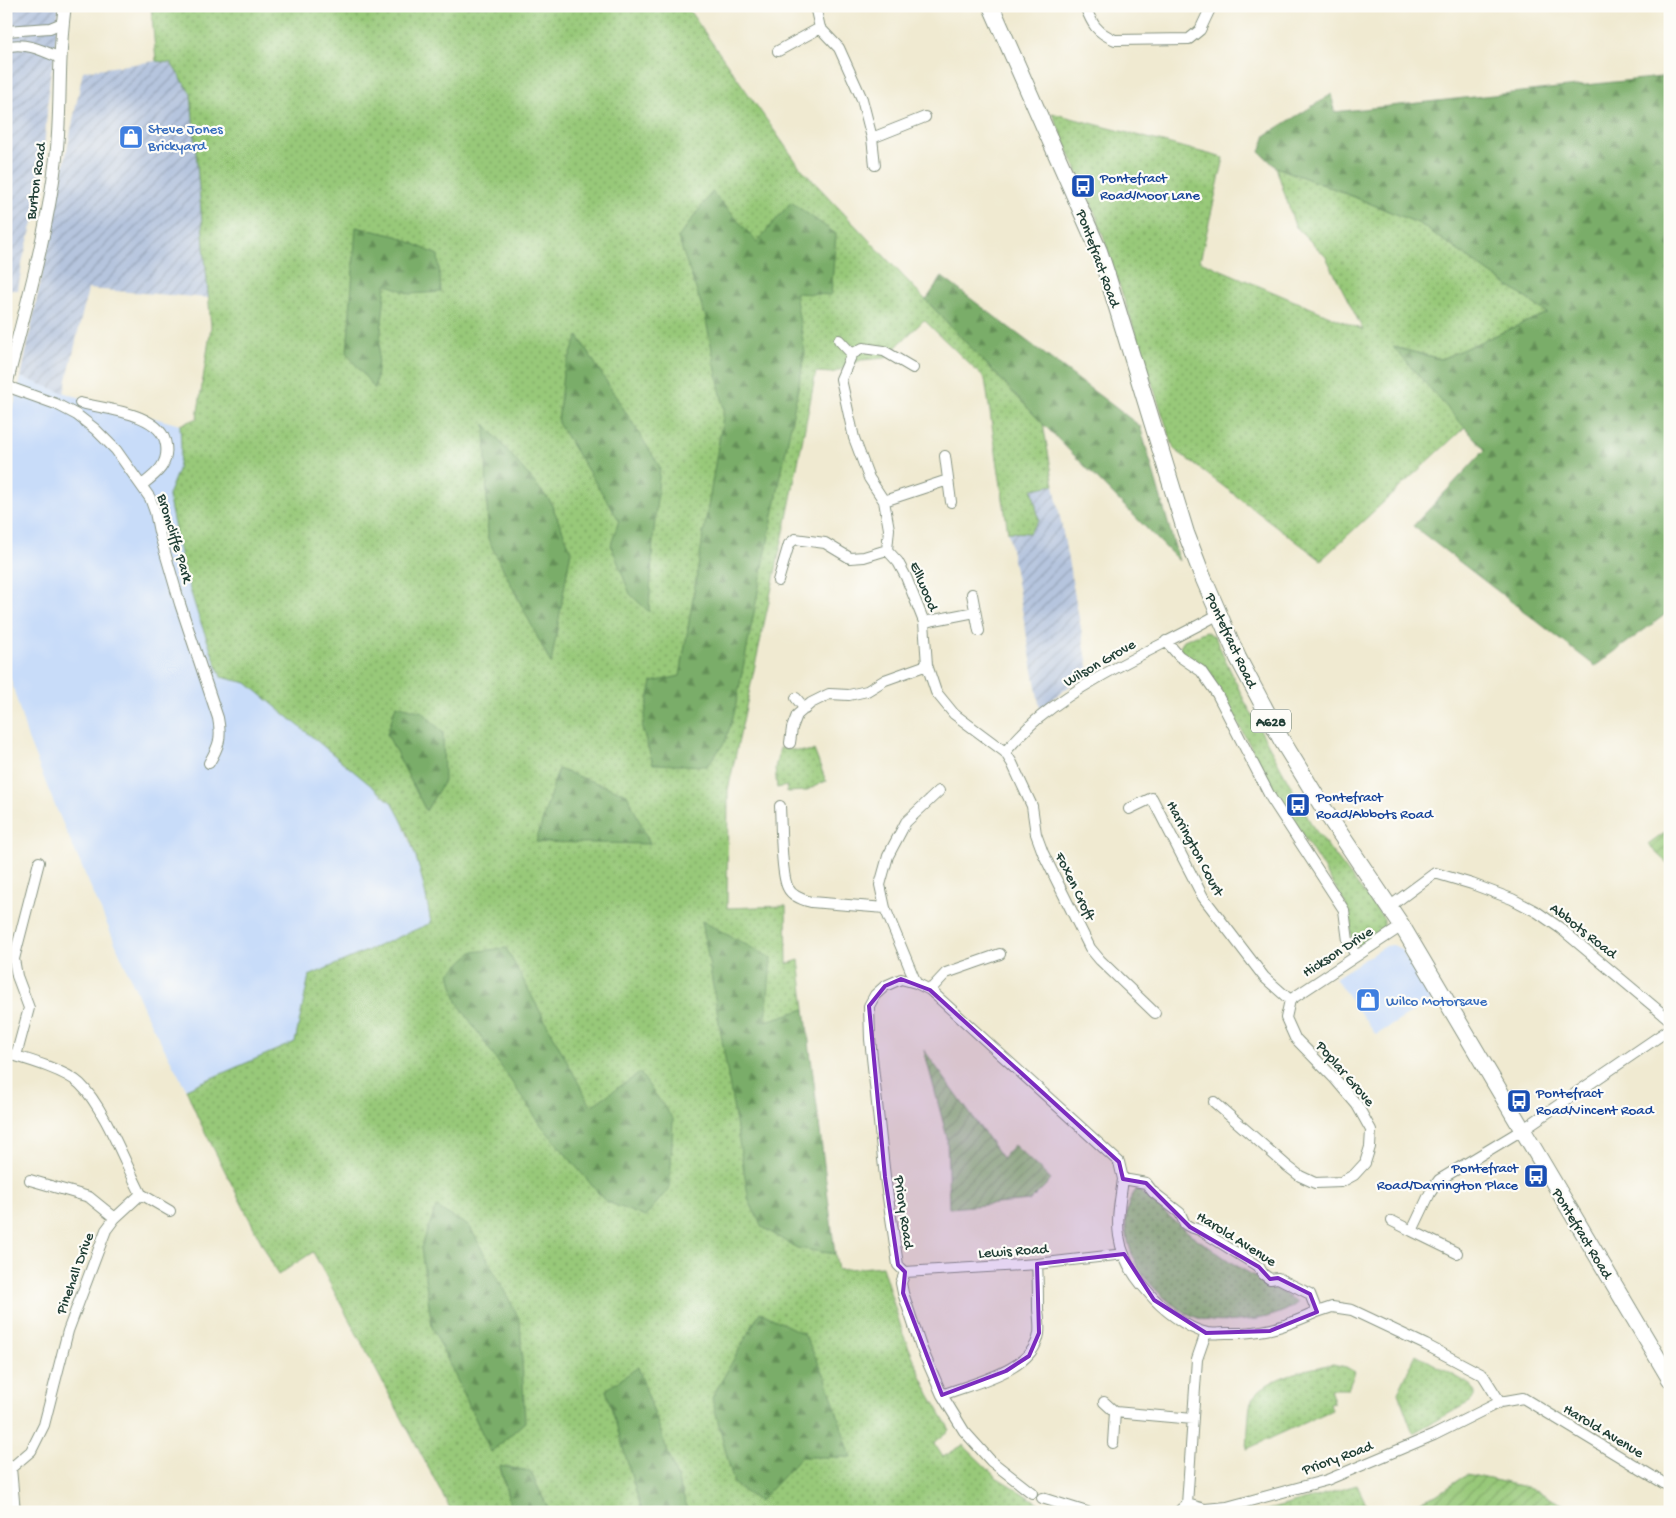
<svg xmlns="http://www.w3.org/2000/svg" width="1676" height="1518" font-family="'Gochi Hand',sans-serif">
	<defs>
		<pattern id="industrial-furrows" width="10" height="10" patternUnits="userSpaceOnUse" patternTransform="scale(1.25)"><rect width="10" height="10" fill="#b6c5de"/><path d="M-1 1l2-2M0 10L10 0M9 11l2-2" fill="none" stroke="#93a1b5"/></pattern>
		<pattern id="grass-dots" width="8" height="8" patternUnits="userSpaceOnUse" patternTransform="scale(1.25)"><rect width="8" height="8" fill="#98c979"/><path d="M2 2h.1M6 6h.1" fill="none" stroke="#7ba464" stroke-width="1.8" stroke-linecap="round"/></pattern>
		<pattern id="forest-firs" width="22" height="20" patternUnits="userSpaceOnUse" patternTransform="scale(1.25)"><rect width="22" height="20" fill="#7aad69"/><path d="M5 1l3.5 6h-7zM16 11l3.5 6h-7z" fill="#638e57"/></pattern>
		<pattern id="garden-furrows" width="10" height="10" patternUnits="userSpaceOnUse" patternTransform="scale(1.25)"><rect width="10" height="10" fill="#98c979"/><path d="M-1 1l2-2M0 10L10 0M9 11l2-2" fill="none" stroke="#7ba464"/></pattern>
	</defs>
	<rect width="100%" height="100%" fill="#fdfcf7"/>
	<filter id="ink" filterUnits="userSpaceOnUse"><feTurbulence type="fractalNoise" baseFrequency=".02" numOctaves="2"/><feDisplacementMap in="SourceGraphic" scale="10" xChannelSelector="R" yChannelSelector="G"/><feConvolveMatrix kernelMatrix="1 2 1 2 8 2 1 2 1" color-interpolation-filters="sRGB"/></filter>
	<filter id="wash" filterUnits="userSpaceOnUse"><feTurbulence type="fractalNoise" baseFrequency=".0096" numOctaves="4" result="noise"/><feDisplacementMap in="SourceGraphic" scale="20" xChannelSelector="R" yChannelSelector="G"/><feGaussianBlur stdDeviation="1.12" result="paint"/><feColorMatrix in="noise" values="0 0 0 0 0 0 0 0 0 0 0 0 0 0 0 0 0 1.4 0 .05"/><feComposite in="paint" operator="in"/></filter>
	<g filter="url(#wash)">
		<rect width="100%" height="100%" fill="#f0ead1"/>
		<path fill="#c8dcf9" d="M 21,377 L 71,395 L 180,425 L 181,448 L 178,470 L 168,495 L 182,564 L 198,615 L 221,677 L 247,683 L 392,803 L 399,814 L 417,860 L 427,898 L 431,923 L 310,976 L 295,1042 L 186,1089 L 148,1018 L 53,801 L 28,739 L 6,663 L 6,422 L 15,402 Z
			M 1393,945 L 1401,949 L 1432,1000 L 1376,1035 L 1335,978 L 1385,946 Z"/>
		<path fill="url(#industrial-furrows)" d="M 6,6 L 59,6 L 54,59 L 50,77 L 41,185 L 33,223 L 23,259 L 18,290 L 6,290 Z
			M 156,61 L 171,63 L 191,94 L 209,298 L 88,289 L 64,393 L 21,377 L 83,71 Z
			M 1054,485 L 1089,671 L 1040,709 L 1008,532 L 1029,533 L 1039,520 L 1032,489 Z"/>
		<path fill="url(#grass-dots)" stroke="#5c8356" d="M 151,6 L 686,6 L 800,167 L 1043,424 L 1054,485 L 1032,489 L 1039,520 L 1029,533 L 1008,532 L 985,379 L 924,320 L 900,343 L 886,358 L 861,360 L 833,373 L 816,372 L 787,518 L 728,790 L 727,908 L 786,906 L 787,964 L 799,960 L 805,1009 L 766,1022 L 702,921 L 788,1243 L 835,1254 L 838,1270 L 882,1266 L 903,1334 L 929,1394 L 950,1430 L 934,1443 L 943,1457 L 963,1445 L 996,1477 L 1040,1504 L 1037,1512 L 550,1512 L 530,1471 L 500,1467 L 512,1512 L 452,1512 L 313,1252 L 278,1275 L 198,1118 L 186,1089 L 295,1042 L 309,976 L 431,923 C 424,883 414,838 392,803 L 247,683 L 221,677 L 198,615 L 182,564 L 168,495 L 178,470 L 181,448 L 180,425 L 197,418 L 211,327 L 191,94 L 171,63 L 156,61 Z
			M 1052,113 L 1224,158 L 1200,261 L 1363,330 L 1326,257 L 1295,226 L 1276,167 L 1337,190 L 1420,224 L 1547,313 L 1441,359 L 1394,347 L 1465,427 L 1321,560 L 1174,449 L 1097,218 Z
			M 1206,631 L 1215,637 L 1243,698 L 1313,827 L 1384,919 L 1384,929 L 1360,946 L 1354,943 L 1352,938 L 1345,903 L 1272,786 L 1223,696 L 1201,666 L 1181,651 L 1180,646 L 1184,640 Z
			M 780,748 L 810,752 L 814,750 L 826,781 L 805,791 L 787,792 L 787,786 L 777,788 L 775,768 Z
			M 1137,1189 L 1190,1234 L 1232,1263 L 1298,1302 C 1290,1311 1269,1317 1257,1319 C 1235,1321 1213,1325 1193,1316 C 1173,1308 1153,1289 1141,1272 C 1126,1249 1118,1211 1137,1189 Z
			M 1416,1354 L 1471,1385 L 1475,1392 L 1475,1397 L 1470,1402 L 1413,1433 L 1398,1392 Z
			M 1333,1364 L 1346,1367 L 1355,1372 L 1348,1389 L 1330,1389 L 1334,1402 L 1330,1403 L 1332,1410 L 1247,1449 C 1248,1437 1248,1412 1251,1402 C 1260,1378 1311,1368 1333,1364 Z
			M 1357,1485 L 1370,1512 L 1261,1512 Z"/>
		<path fill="url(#forest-firs)" stroke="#4c754e" d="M 1670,76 L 1670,611 L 1595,666 L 1413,526 L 1485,450 L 1393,347 L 1441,359 L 1547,313 L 1420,224 L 1337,190 L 1276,167 L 1260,152 L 1266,135 L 1332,94 L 1334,112 Z
			M 712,192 L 757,242 L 791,202 L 836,234 L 831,295 L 795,293 L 805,353 L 734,714 L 725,742 L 707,766 L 653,764 L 642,728 L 652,682 L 680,676 L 724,410 L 705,315 L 678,238 Z
			M 356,227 L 397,236 L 438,255 L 441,292 L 410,294 L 386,284 L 375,389 L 347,354 Z
			M 942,277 L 1140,426 L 1179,561 L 1043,424 L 926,300 Z
			M 578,336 L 660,467 L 653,541 L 649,612 L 630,594 L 611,545 L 619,520 L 558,423 L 563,373 Z
			M 485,424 L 550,501 L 571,550 L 551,664 L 488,539 Z
			M 396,705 L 423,712 L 443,733 L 444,781 L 426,811 L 387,734 Z
			M 558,769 L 627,794 L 650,844 L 536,842 Z
			M 702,921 L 771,958 L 766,1021 L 805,1009 L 835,1254 L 797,1248 L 788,1243 L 762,1227 L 749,1201 Z
			M 506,948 L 591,1106 L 640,1073 L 673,1119 L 670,1187 L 645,1217 L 605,1201 L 541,1125 L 457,1002 L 450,973 L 472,952 Z
			M 436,1207 L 470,1227 L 520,1320 L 525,1422 L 491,1452 L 432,1327 L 421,1248 Z
			M 760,1312 L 804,1334 L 826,1378 L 851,1457 L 801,1457 L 759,1502 L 734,1484 L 712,1398 Z
			M 638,1367 L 689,1512 L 642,1512 L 606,1390 Z
			M 500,1466 L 530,1471 L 550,1512 L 512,1512 Z"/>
		<path fill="url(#garden-furrows)" stroke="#5c8356" d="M 1670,829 L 1670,866 L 1648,845 Z
			M 924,1050 L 1002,1158 L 1014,1145 L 1051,1180 L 1030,1201 L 949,1208 L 947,1137 Z
			M 1467,1474 L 1526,1487 L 1579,1512 L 1393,1512 L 1436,1495 Z"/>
	</g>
	<g filter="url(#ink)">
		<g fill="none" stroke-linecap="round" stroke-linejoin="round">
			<defs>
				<path id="minor" d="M 815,6 L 820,28 L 839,48 L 862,99 L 872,138 L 875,165
					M 1085,6 C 1092,24 1096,32 1115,40 L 1189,39 L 1200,30 L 1209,11 L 1209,6
					M 6,31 L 50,28 L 62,23
					M 6,47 C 24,41 44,51 60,58
					M 778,51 L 820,28
					M 872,138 L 925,117
					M 839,340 L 852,354
					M 913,368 L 884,351 L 863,348 L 852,354 L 841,379 L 854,438 L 869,478 L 884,501 L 889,529 L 887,550 L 898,562 L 906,577 L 924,622 L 927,665 L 936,692 L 954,714 L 1005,752 L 1012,763 L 1032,806 L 1036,834 L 1043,853 L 1090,948 L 1100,960 L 1155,1013
					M 6,386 L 56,404 L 77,415 L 95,429 L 116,450 L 150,498 L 155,512 L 159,532 L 180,604 L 218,718 C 222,738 219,746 209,763
					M 80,403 C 105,409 162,413 166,445 C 169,465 156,474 142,485
					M 945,456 L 951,502
					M 884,501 L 948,480
					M 778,581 L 789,544 L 795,539 L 825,543 L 850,558 L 864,557 L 887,550
					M 972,594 L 979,631
					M 924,622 L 975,612
					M 1166,641 L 1179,656 L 1201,671 L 1217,694 L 1271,798 L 1344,910 L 1348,941 L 1356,956
					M 796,698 L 805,709
					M 790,743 L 792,728 L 797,715 L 811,703 L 829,694 L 849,695 L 867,691 L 885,680 L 927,665
					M 1005,752 C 1016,740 1027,727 1040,717 C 1094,673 1159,648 1219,614
					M 939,791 L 906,822 L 888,856 L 880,885 L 885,908 L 916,983 L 930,990 L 1119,1162 L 1123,1179 L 1146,1183 L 1153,1192 L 1180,1213 L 1185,1224 L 1190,1227 L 1200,1230 L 1259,1267 L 1263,1274 L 1270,1279 L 1278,1278 L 1310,1294 L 1317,1312 L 1332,1307 L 1352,1310 L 1426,1345 L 1483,1375 L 1500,1402
					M 780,806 C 781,823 781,876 788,888 C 792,896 803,900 811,902 L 885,908
					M 1129,809 L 1152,798 L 1203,897 L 1264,977 L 1290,1000
					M 1389,907 L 1435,873 L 1472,884 L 1512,899 L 1537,912 L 1560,928 L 1670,1020
					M 916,983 L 901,979 L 885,986 L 875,995 L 869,1006 L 870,1039 L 885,1177 L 898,1265 L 905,1272 L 901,1283 L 903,1293 L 921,1347 L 942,1395 L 964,1431 L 991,1461 L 1032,1493
					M 930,990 L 946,973 L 1000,954
					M 1290,1000 L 1402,926
					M 6,1053 C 26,1059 65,1070 80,1084 C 104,1107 125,1163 141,1194 L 115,1218 L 106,1230 L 68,1331 L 44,1425 L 31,1451 L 11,1468
					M 16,1056 L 29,1008 L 17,976 L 14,959 L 39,862
					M 1214,1102 L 1287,1166 L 1300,1176 L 1315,1183 L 1341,1182 L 1354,1175 L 1365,1163 L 1370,1147 L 1371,1130 L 1357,1105 L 1335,1079 L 1295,1038 L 1286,1018 L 1290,1000
					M 1123,1179 C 1121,1197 1116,1217 1119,1236 C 1122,1257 1134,1277 1148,1292 C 1161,1308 1187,1329 1207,1333 C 1213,1334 1220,1333 1226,1333 C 1263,1334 1284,1327 1317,1312
					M 30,1180 L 89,1197 L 115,1218
					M 141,1194 L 170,1211
					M 1392,1221 L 1412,1231
					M 1457,1253 L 1412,1231 L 1430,1193 L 1439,1180 L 1522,1130 L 1670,1029
					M 905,1272 L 1037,1264 L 1124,1254
					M 942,1395 C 973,1383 1033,1371 1039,1334 C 1040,1326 1039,1318 1038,1310 C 1038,1295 1038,1279 1037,1264
					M 1104,1402 L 1115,1412 L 1113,1443
					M 1115,1412 L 1193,1419
					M 6,1463 L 11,1468 L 15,1512
					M 1042,1498 L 1087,1512
					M 1187,1504 L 1197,1359 L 1206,1333
					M 1178,1512 L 1187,1504 L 1205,1509 L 1227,1507 L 1327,1480 L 1434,1435 L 1500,1402 L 1523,1398 L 1670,1487"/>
				<path id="tertiary" d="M 6,385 C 25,310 47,235 56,158 C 62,108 57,57 65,6"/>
				<path id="trunk" d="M 991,6 L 1099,251 L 1108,278 L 1186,533 L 1202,575 L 1238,658 L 1281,739 L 1327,814 L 1402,926 L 1670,1379"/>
			</defs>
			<use href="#minor" stroke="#889482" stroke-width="12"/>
			<use href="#tertiary" stroke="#889482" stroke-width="14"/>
			<use href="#trunk" stroke="#889482" stroke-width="18"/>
			<use href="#minor" stroke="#fff" stroke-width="10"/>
			<use href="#tertiary" stroke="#fff" stroke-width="12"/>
			<use href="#trunk" stroke="#fff" stroke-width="16"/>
		</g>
	</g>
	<path fill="#7b2cbf" fill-opacity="0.2" stroke="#7b2cbf" stroke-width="4" stroke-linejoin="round" d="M 901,979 L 930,990 L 1119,1162 L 1123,1179 L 1146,1183 L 1190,1227 L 1259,1267 L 1270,1279 L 1278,1278 L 1310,1294 L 1317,1312 L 1270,1331 L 1206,1333 L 1154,1300 L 1124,1254 L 1037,1264 L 1039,1333 L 1029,1356 L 1006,1371 L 942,1395 L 903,1293 L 905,1272 L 898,1265 L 885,1177 L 869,1006 L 885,986 Z"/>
	<defs>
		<symbol id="shop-square" viewBox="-11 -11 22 22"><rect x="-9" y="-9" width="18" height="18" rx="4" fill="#3f7fe0" stroke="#fdfcf7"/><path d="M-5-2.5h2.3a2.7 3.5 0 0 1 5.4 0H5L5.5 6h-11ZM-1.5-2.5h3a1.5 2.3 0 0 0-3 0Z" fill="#fff"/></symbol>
		<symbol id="bus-square" viewBox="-11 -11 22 22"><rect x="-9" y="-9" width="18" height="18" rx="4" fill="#1a4fb4" stroke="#fdfcf7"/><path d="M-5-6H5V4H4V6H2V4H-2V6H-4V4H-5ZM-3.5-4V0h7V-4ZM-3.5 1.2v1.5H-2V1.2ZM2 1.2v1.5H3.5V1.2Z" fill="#fff"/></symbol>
	</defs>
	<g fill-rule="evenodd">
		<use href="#shop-square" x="117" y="123" width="28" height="28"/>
		<use href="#bus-square" x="1069" y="172" width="28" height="28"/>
		<use href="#bus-square" x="1284" y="791" width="28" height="28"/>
		<use href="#shop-square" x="1354" y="986" width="28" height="28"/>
		<use href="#bus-square" x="1505" y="1087" width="28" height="28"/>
		<use href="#bus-square" x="1522" y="1162" width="28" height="28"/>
	</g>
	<g text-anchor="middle" stroke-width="4.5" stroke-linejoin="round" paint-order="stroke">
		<rect fill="#fdfcf7" stroke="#62766e" stroke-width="1" x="1251" y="709.5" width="40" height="23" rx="4"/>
		<g font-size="14" font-weight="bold" fill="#1f3d34">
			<text x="1271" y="726">A628</text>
		</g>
		<g font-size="15" fill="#366cbe" stroke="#fdfcf7" text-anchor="start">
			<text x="148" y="133">Steve Jones<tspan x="148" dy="17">Brickyard</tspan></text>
			<text x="1386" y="1005">Wilco Motorsave</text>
		</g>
		<g font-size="15" fill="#164399" stroke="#fdfcf7" text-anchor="start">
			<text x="1100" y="182">Pontefract<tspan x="1100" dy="17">Road/Moor Lane</tspan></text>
			<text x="1316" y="801">Pontefract<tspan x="1316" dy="17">Road/Abbots Road</tspan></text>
			<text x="1536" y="1097">Pontefract<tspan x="1536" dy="17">Road/Vincent Road</tspan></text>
			<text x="1518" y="1172" text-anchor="end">Pontefract<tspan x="1518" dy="17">Road/Darrington Place</tspan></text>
		</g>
		<g font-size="15" fill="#1f3d34" stroke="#fdfcf7">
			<text transform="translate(35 181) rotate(-82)" y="5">Burton Road</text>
			<text transform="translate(1099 258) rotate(70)" y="5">Pontefract Road</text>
			<text transform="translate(176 538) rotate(73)" y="5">Bromcliffe Park</text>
			<text transform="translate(925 586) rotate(67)" y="5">Ellwood</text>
			<text transform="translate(1232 640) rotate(65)" y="5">Pontefract Road</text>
			<text transform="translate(1099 662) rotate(-30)" y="5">Wilson Grove</text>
			<text transform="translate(1196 848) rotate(62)" y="5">Harrington Court</text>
			<text transform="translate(1076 886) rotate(64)" y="5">Foxen Croft</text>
			<text transform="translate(1584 930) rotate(38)" y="5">Abbots Road</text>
			<text transform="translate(1337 951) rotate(-33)" y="5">Hickson Drive</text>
			<text transform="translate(1346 1073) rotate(49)" y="5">Poplar Grove</text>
			<text transform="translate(905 1212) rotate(82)" y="5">Priory Road</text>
			<text transform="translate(1583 1233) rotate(59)" y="5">Pontefract Road</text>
			<text transform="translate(1237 1238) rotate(32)" y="5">Harold Avenue</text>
			<text transform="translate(1013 1250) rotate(-4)" y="5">Lewis Road</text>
			<text transform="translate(74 1273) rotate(-70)" y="5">Pinehall Drive</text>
			<text transform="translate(1604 1430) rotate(31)" y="5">Harold Avenue</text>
			<text transform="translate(1337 1457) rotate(-20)" y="5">Priory Road</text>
		</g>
	</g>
	<rect width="1676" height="1518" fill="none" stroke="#fdfcf7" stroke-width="25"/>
</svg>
